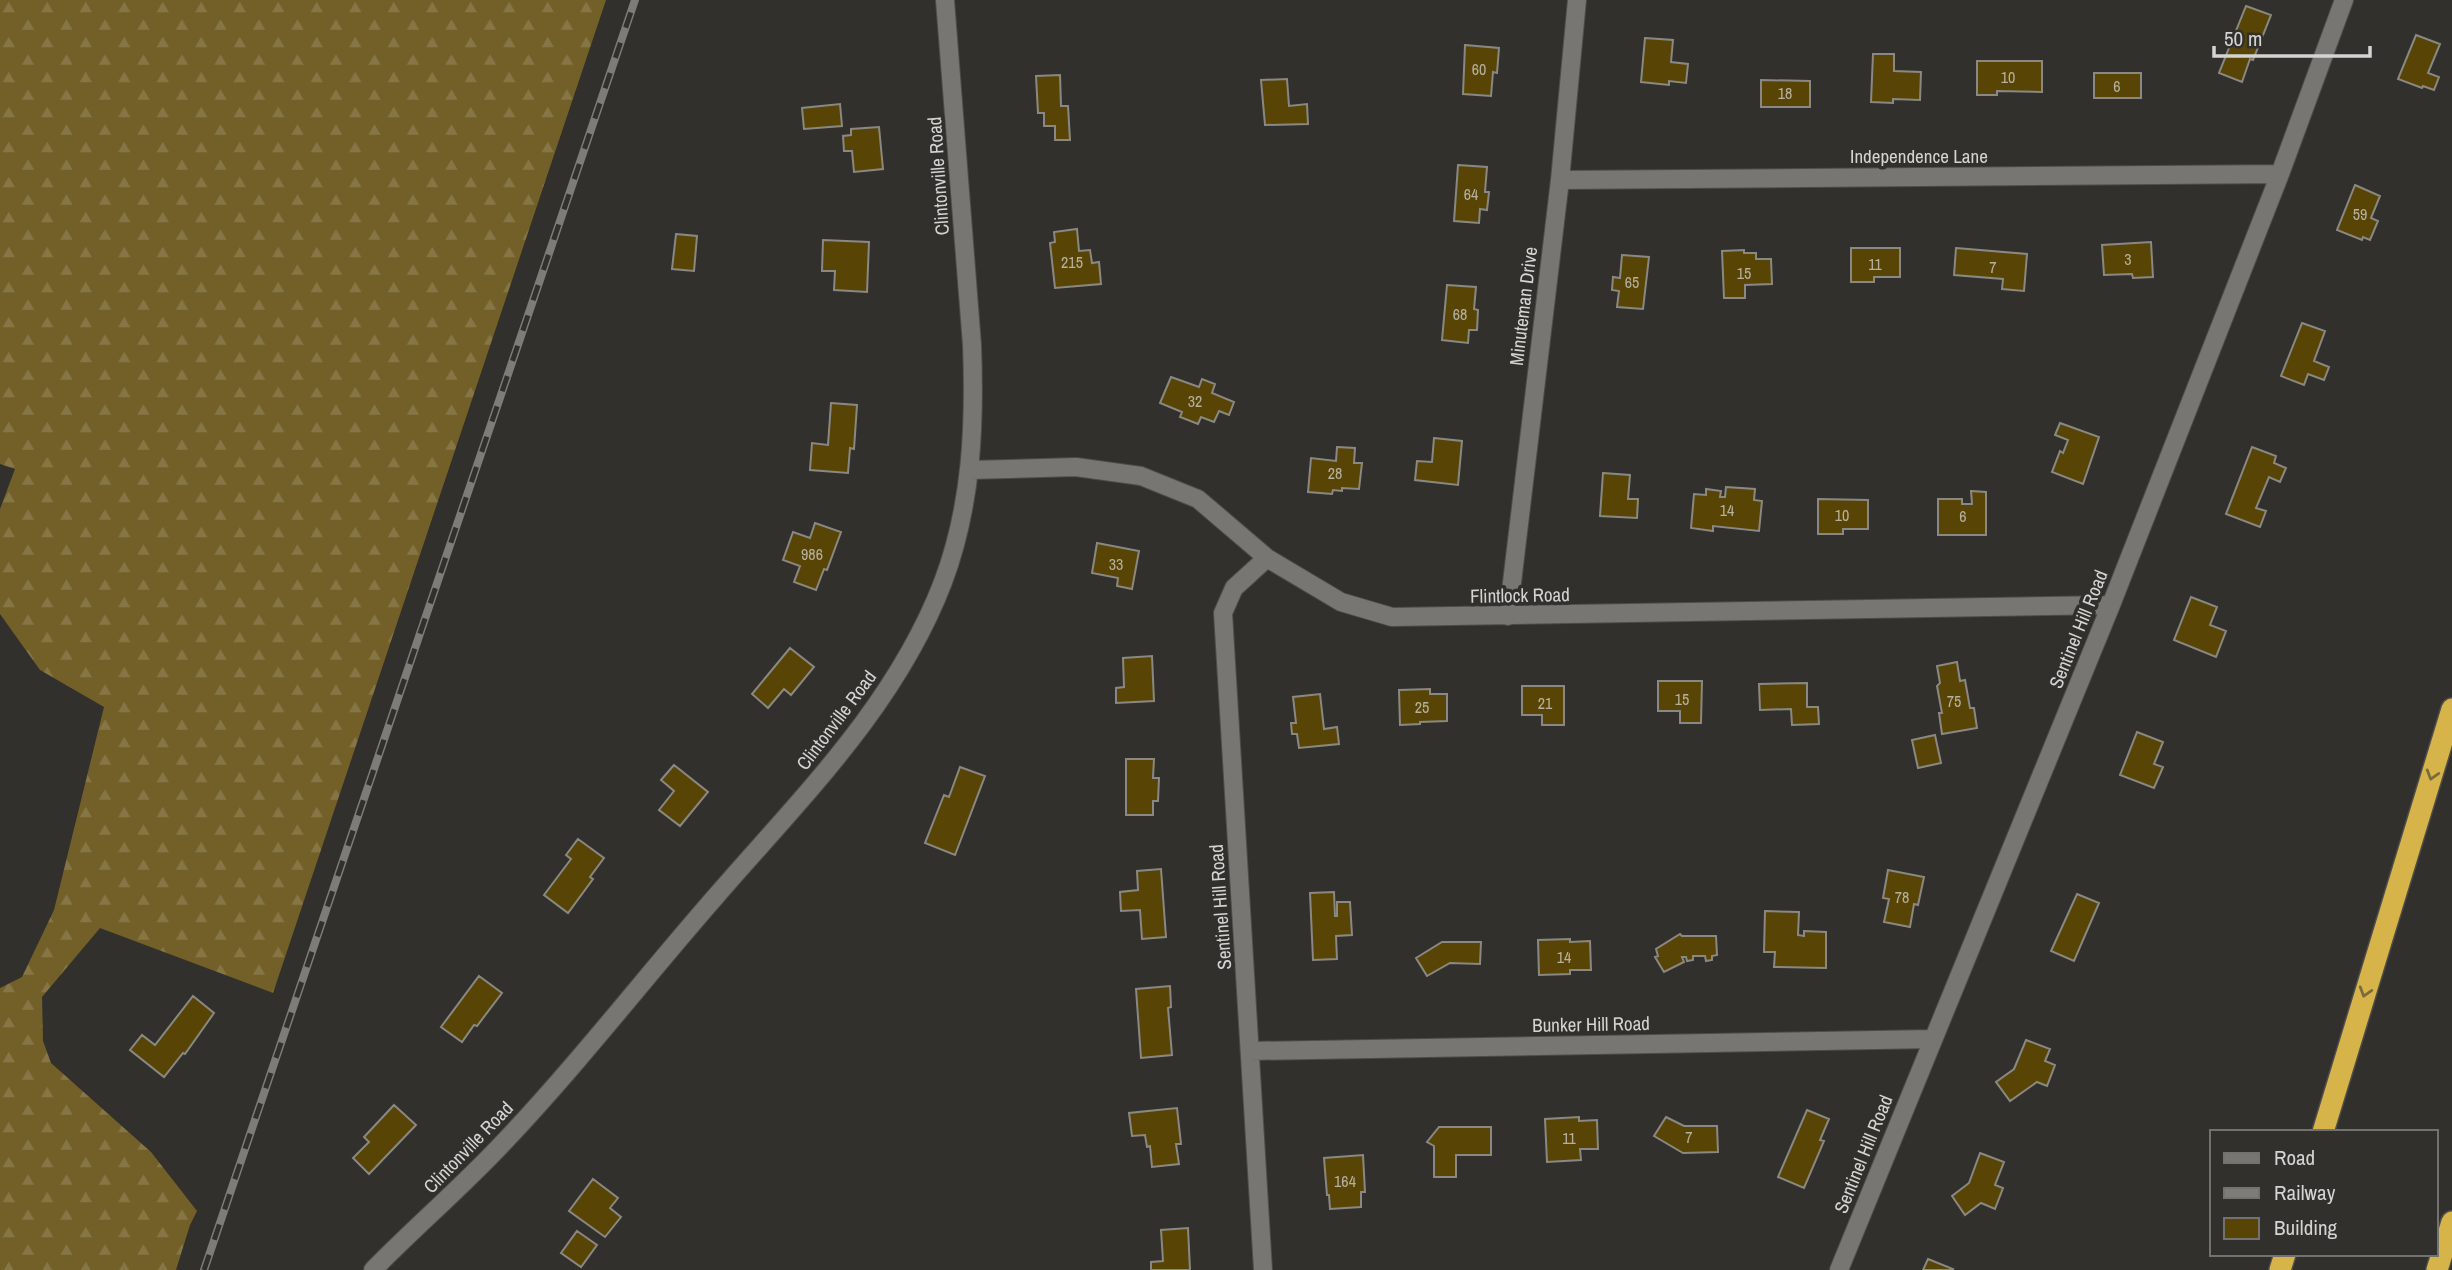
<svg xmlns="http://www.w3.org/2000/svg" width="2452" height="1270" font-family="'Archivo Narrow',sans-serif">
	<defs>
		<pattern id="forest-firs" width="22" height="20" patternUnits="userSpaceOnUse" patternTransform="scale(1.75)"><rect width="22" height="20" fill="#736028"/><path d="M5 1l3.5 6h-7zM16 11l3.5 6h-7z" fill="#867646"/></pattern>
	</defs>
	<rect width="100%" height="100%" fill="#31302c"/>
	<path fill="url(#forest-firs)" d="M 0,0 L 606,0 L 273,993 L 100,928 L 42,997 L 43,1041 L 51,1063 L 151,1152 L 197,1211 L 190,1225 L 176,1270 L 0,1270 L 0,988 L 22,977 L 54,910 L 104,707 L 40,670 L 0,614 L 0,509 L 15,469 L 0,464 Z"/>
	<path fill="#584506" stroke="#898883" stroke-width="2" d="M 2246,6 L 2271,15 L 2253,60 L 2250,59 L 2242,82 L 2219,73 Z
		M 2416,35 L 2440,44 L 2428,73 L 2439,77 L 2434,90 L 2423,86 L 2422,88 L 2398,79 Z
		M 1645,38 L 1673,40 L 1671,62 L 1688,64 L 1686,83 L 1669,81 L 1669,85 L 1641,82 Z
		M 1465,45 L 1499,48 L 1497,73 L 1493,72 L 1491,96 L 1463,94 Z
		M 1873,54 L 1894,54 L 1894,71 L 1921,72 L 1920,100 L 1893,99 L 1893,103 L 1871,102 Z
		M 1977,61 L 2042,61 L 2042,92 L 1997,91 L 1997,95 L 1977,95 Z
		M 2094,73 L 2141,73 L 2141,98 L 2094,98 Z
		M 1060,75 L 1061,106 L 1068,106 L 1070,140 L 1055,140 L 1055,126 L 1044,126 L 1044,113 L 1038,113 L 1036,76 Z
		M 1287,79 L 1289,106 L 1307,104 L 1308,124 L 1265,125 L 1261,80 Z
		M 1761,80 L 1810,81 L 1810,107 L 1761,107 Z
		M 840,104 L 842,126 L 804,129 L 802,108 Z
		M 879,127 L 883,169 L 854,172 L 852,151 L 844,151 L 843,136 L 851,135 L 851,129 Z
		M 1458,165 L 1487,167 L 1485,192 L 1489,192 L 1487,210 L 1480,209 L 1479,223 L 1454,221 Z
		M 2355,185 L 2380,196 L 2371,218 L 2378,221 L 2370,240 L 2363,237 L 2362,240 L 2337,230 Z
		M 1077,229 L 1079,251 L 1090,250 L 1092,263 L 1099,262 L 1101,284 L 1055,288 L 1050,243 L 1055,242 L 1054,232 Z
		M 676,234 L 697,236 L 694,271 L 672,269 Z
		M 823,240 L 869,242 L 867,292 L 834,290 L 835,271 L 822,271 Z
		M 2151,242 L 2153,277 L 2133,278 L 2132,274 L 2104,275 L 2102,245 Z
		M 1851,248 L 1900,248 L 1900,277 L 1874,277 L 1874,282 L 1851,282 Z
		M 1956,248 L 2027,254 L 2024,291 L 2002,289 L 2003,279 L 1954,275 Z
		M 1744,250 L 1744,253 L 1756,253 L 1756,259 L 1771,259 L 1772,284 L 1745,285 L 1745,298 L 1724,298 L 1722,251 Z
		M 1622,255 L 1649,257 L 1643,309 L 1617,307 L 1619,291 L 1612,290 L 1613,277 L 1620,278 Z
		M 1447,285 L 1476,287 L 1474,309 L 1478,310 L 1477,330 L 1469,330 L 1468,343 L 1442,340 Z
		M 2302,323 L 2325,331 L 2314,361 L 2329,367 L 2324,380 L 2308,374 L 2304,385 L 2281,376 Z
		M 1171,377 L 1199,387 L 1202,379 L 1215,384 L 1212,393 L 1234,402 L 1229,415 L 1219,411 L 1214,422 L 1201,417 L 1198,424 L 1180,417 L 1182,412 L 1160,403 Z
		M 831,403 L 857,405 L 854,449 L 850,448 L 848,473 L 810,470 L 812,443 L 828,445 Z
		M 2060,423 L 2099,437 L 2083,484 L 2052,472 L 2060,451 L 2063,453 L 2068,440 L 2055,435 Z
		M 1434,438 L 1462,441 L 1458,485 L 1415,480 L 1417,461 L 1432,462 Z
		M 1337,447 L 1355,448 L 1354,463 L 1362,463 L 1359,489 L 1342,488 L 1342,491 L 1333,490 L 1332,494 L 1308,492 L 1311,458 L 1336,461 Z
		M 2252,447 L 2276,456 L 2274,463 L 2286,468 L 2280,482 L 2269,477 L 2256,508 L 2266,511 L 2260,527 L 2226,514 Z
		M 1603,473 L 1630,475 L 1628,499 L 1638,499 L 1637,518 L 1600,516 Z
		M 1726,487 L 1755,489 L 1754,500 L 1762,501 L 1759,531 L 1713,526 L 1713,531 L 1691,528 L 1694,494 L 1706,495 L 1706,489 L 1721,491 L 1720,497 L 1725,497 Z
		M 1971,491 L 1986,492 L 1986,535 L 1938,535 L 1938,499 L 1962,499 L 1962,504 L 1972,504 Z
		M 1818,499 L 1868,500 L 1868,529 L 1843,529 L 1843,534 L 1818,534 Z
		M 815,523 L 841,532 L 827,570 L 824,569 L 816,590 L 794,582 L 800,566 L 783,560 L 793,532 L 810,538 Z
		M 1097,543 L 1139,551 L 1132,589 L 1117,586 L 1118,578 L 1092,573 Z
		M 2191,597 L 2217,607 L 2210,625 L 2226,631 L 2216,657 L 2174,640 Z
		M 790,648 L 814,667 L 791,695 L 784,689 L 768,708 L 752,694 Z
		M 1152,656 L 1154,701 L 1116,703 L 1116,688 L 1124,687 L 1123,658 Z
		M 1957,662 L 1960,681 L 1965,680 L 1970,708 L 1974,708 L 1977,728 L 1942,734 L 1939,713 L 1942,713 L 1937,686 L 1940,683 L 1937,666 Z
		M 1658,681 L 1702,681 L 1701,723 L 1680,723 L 1680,711 L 1658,711 Z
		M 1807,683 L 1807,707 L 1818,707 L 1819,724 L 1792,725 L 1791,709 L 1760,710 L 1759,684 Z
		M 1522,686 L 1564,686 L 1564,725 L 1542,725 L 1542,715 L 1522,715 Z
		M 1430,689 L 1430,694 L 1447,694 L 1447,721 L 1420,722 L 1420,724 L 1400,725 L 1399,690 Z
		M 1320,694 L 1324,729 L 1337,727 L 1339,744 L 1299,748 L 1297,734 L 1292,734 L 1291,723 L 1296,723 L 1293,697 Z
		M 2137,732 L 2163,742 L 2154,764 L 2163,767 L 2154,788 L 2120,775 Z
		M 1935,735 L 1941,763 L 1918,768 L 1912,740 Z
		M 1126,759 L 1154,759 L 1153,778 L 1159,778 L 1158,801 L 1153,801 L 1153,815 L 1126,815 Z
		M 674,765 L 708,792 L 680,826 L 659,810 L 674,791 L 661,780 Z
		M 960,767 L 985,776 L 955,855 L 925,843 L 944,795 L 949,797 Z
		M 578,839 L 604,858 L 590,877 L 593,879 L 568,913 L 544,895 L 571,859 L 566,855 Z
		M 1161,869 L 1166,937 L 1142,939 L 1140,910 L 1121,911 L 1120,892 L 1138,890 L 1137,871 Z
		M 1888,870 L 1924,877 L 1918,905 L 1914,904 L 1910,927 L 1884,922 L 1889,899 L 1883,898 Z
		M 1334,892 L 1335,916 L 1337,916 L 1337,902 L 1350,902 L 1352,935 L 1336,936 L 1337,959 L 1313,960 L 1310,893 Z
		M 2077,894 L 2099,903 L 2074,961 L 2051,951 Z
		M 1765,911 L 1799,912 L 1798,935 L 1804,936 L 1804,931 L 1826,932 L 1826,968 L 1774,967 L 1775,952 L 1764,952 Z
		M 1680,934 L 1682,936 L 1716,936 L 1717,955 L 1712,956 L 1712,960 L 1706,961 L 1705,956 L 1693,956 L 1693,960 L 1687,961 L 1686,957 L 1682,957 L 1684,962 L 1664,972 L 1655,957 L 1658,956 L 1656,949 Z
		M 1570,939 L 1570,942 L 1590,941 L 1591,970 L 1570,970 L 1570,974 L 1539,975 L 1538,940 Z
		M 1442,942 L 1481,942 L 1480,964 L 1450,963 L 1427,976 L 1416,958 Z
		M 479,976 L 502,993 L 477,1026 L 474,1025 L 462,1042 L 441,1027 Z
		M 1170,986 L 1171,1007 L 1168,1008 L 1172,1055 L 1141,1058 L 1136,989 Z
		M 193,996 L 214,1013 L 185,1054 L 183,1053 L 164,1077 L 130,1050 L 142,1035 L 155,1045 Z
		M 2026,1040 L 2050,1049 L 2045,1061 L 2055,1065 L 2047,1086 L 2037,1082 L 2010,1101 L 1996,1082 L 2014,1069 Z
		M 394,1105 L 416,1125 L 369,1174 L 353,1158 L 369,1142 L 364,1137 Z
		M 1177,1108 L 1181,1144 L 1176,1144 L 1179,1164 L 1152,1167 L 1150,1146 L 1147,1147 L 1145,1135 L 1132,1136 L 1129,1113 Z
		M 1807,1110 L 1829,1119 L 1820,1140 L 1824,1141 L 1804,1188 L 1778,1177 Z
		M 1579,1117 L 1579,1121 L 1597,1120 L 1598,1149 L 1580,1149 L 1581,1160 L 1547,1162 L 1545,1119 Z
		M 1666,1117 L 1684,1126 L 1717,1126 L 1718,1152 L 1683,1153 L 1654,1136 Z
		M 1439,1127 L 1491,1127 L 1491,1155 L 1456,1155 L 1456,1177 L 1434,1177 L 1434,1146 L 1427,1142 Z
		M 1980,1153 L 2004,1162 L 1995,1185 L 2003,1188 L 1995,1209 L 1981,1203 L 1965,1215 L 1952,1196 L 1969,1183 Z
		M 1363,1155 L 1365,1192 L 1361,1192 L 1361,1207 L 1330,1209 L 1329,1195 L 1327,1195 L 1324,1158 Z
		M 593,1179 L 618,1198 L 610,1208 L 621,1217 L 605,1237 L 569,1211 Z
		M 1188,1228 L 1190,1270 L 1151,1270 L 1151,1262 L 1163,1261 L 1161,1230 Z
		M 577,1231 L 597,1245 L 581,1267 L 561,1253 Z
		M 1928,1259 L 1953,1269 L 1952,1270 L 1923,1270 Z"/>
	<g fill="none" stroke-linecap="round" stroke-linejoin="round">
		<defs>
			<path id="minor" d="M 1560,180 L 2280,174
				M 970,470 L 1076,467 L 1141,476 L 1198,499 L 1267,558 L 1341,602 L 1392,617 L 2111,605
				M 1508,616 L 1560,180 L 1577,0
				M 1250,1051 L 1932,1039
				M 373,1270 C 416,1226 462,1187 504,1142 C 579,1063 645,977 717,895 C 802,797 896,705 943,582 C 972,505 975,425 972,345 L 945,0
				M 1263,1270 L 1223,613 L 1234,588 L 1267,558
				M 1839,1270 L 2111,605 L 2280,174 L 2344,0"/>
			<path id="highway" d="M 2323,1132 L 2452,709
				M 2280,1270 L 2285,1254
				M 2437,1270 L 2452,1222"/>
		</defs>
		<use href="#minor" stroke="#4e4d49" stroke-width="20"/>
		<use href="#highway" stroke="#4e4d49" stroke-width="24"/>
		<use href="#minor" stroke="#787672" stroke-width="18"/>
		<use href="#highway" stroke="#d7b44a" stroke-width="21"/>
		<defs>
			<path id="rail" d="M 204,1270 L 635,0"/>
		</defs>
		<use href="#rail" stroke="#7d7c79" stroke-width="8"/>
		<use href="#rail" stroke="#31302c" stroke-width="5" stroke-dasharray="16" stroke-linecap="butt"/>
	</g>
	<defs><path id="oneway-chevron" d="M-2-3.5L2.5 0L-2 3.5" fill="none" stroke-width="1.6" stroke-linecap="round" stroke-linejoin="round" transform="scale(1.75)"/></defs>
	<g stroke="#7c6b3a">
		<use href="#oneway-chevron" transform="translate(2432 775) rotate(107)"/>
		<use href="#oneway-chevron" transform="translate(2365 992) rotate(107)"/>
	</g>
	<g text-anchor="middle" stroke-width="7" stroke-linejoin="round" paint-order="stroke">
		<g font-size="16" fill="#b6b09f">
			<text x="1479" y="75">60</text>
			<text x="2008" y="83">10</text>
			<text x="2117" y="92">6</text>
			<text x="1785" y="99">18</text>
			<text x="1471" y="200">64</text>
			<text x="2360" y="220">59</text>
			<text x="2128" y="265">3</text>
			<text x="1072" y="268">215</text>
			<text x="1875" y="270">11</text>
			<text x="1993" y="273">7</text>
			<text x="1744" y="279">15</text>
			<text x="1632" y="288">65</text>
			<text x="1460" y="320">68</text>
			<text x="1195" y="407">32</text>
			<text x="1335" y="479">28</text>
			<text x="1727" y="516">14</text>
			<text x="1842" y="521">10</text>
			<text x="1963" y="522">6</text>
			<text x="812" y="560">986</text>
			<text x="1116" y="570">33</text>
			<text x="1682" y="705">15</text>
			<text x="1954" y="707">75</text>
			<text x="1545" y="709">21</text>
			<text x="1422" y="713">25</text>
			<text x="1902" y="903">78</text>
			<text x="1564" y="963">14</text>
			<text x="1689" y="1143">7</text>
			<text x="1569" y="1144">11</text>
			<text x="1345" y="1187">164</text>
		</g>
		<g font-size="19" fill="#d5d4d2" stroke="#31302c">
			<text x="1919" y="163">Independence Lane</text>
			<text transform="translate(938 176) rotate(-94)" y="7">Clintonville Road</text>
			<text transform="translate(1523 306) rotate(-83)" y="7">Minuteman Drive</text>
			<text transform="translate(1520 595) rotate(-1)" y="7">Flintlock Road</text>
			<text transform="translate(2078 629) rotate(-68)" y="7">Sentinel Hill Road</text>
			<text transform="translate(836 720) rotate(-53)" y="7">Clintonville Road</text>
			<text transform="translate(1220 907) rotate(-94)" y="7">Sentinel Hill Road</text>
			<text transform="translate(1591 1024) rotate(-1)" y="7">Bunker Hill Road</text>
			<text transform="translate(468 1147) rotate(-46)" y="7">Clintonville Road</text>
			<text transform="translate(1863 1154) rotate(-68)" y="7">Sentinel Hill Road</text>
		</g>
	</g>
	<rect x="2210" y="1130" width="228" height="126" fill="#31302c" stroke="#73726e" stroke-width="2"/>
	<rect x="2224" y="1153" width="35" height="10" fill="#787672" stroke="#73726e" stroke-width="2"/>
	<text x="2274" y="1165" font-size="21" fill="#d5d4d2">Road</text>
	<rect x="2224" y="1188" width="35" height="10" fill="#7d7c79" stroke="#73726e" stroke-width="2"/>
	<text x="2274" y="1200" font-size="21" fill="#d5d4d2">Railway</text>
	<rect x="2224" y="1218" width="35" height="21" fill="#584506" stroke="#73726e" stroke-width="2"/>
	<text x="2274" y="1235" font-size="21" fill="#d5d4d2">Building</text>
	<path d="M2214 46v10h156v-10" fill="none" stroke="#d5d4d2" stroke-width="3.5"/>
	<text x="2224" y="46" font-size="21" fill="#d5d4d2" stroke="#31302c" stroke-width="5" paint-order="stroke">50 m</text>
</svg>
